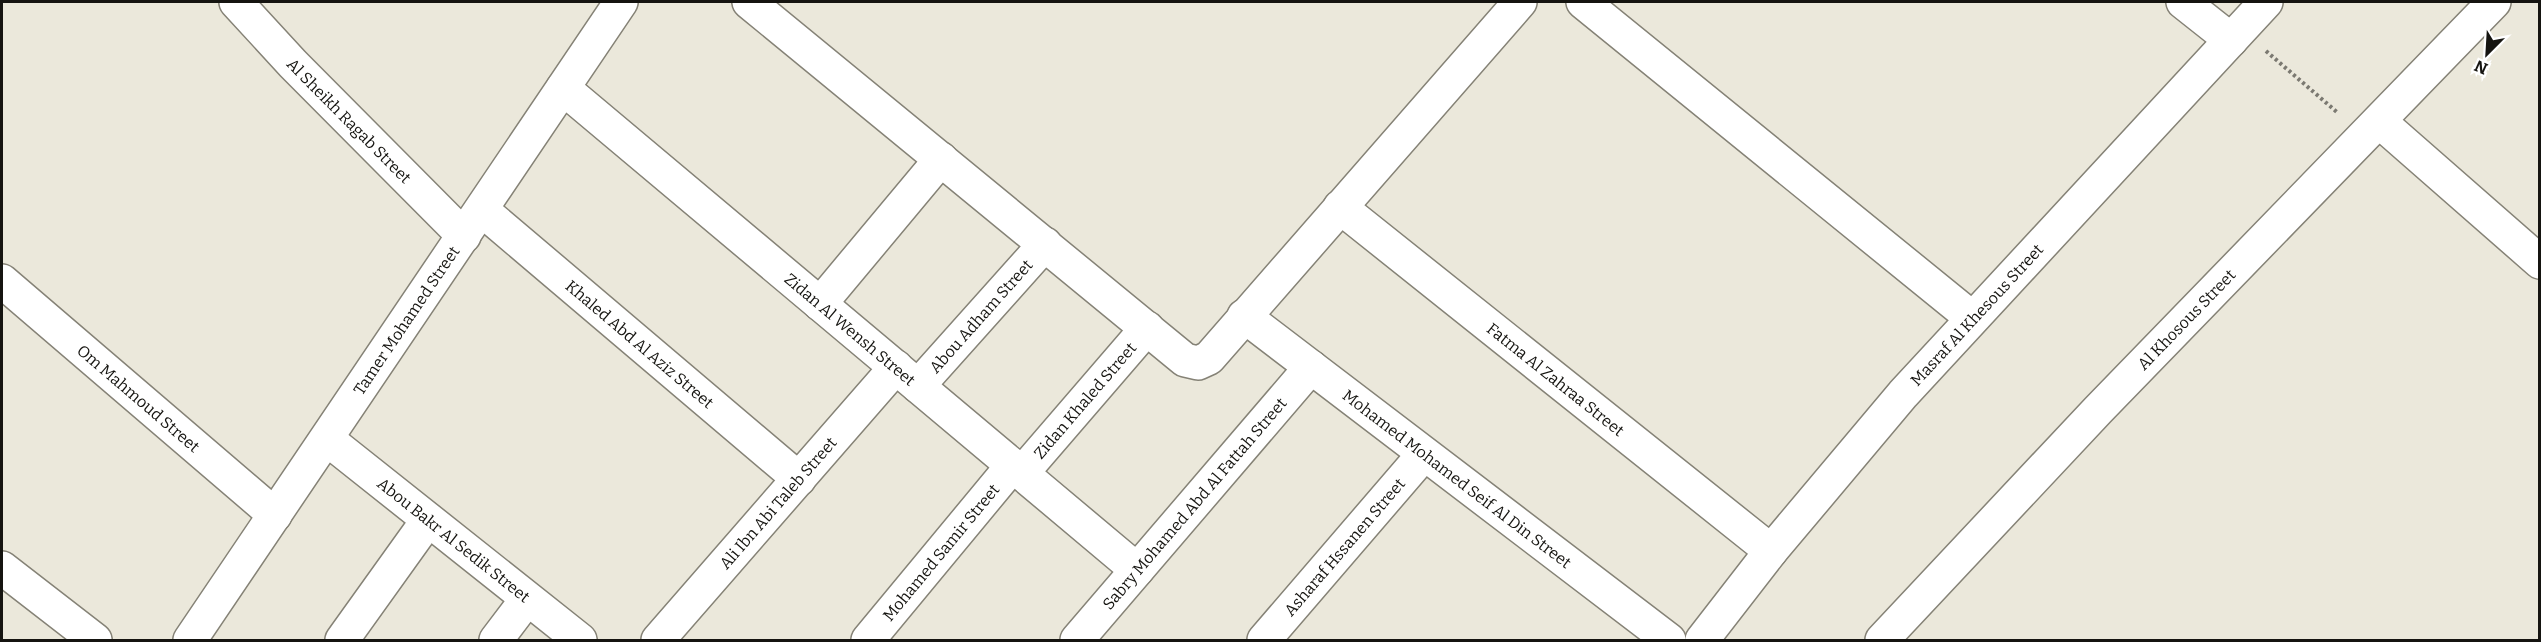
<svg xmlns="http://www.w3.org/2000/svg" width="2541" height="642" font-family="Bitter,serif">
	<rect width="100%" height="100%" fill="#ebe8db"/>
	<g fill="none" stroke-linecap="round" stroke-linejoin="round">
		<defs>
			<g id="minor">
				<path id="s1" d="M 236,2 L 293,64 L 464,236"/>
				<path d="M 749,2 L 1185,360 L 1198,363 L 1209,358 L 1520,2"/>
				<path d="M 1583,2 L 1972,318"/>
				<path d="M 2183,2 L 2231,40"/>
				<path id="s2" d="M 563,88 L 1137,570"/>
				<path d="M 2379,121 L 2540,262"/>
				<path id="s3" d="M 1340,207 L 1771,551"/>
				<path id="s4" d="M 482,210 L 799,479"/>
				<path id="s5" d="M 2,281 L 275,515"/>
				<path d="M 820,304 L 941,159"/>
				<path id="s6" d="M 1244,316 L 1669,640"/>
				<path id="s7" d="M 918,386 L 1045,244"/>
				<path id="s8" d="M 327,439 L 580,640"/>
				<path id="s9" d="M 1022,473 L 1147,328"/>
				<path d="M 2,568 L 95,640"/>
				<path id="s10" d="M 190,640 L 621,2"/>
				<path d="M 342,640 L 428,520"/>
				<path d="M 496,640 L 527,599"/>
				<path id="s11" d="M 658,640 L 896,367"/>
				<path id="s12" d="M 868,640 L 1013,465"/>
				<path id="s13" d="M 1077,640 L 1311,367"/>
				<path id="s14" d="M 1264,640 L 1424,454"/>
				<path id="s15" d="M 1702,640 L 1771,551 L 1903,394 L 2266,2"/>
				<path id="s16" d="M 1882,640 L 2098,410 L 2494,2"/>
			</g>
		</defs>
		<use href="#minor" stroke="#858276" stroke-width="36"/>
		<path stroke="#7b7971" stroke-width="4" stroke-dasharray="3 3" stroke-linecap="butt" d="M 2266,51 L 2338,113"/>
		<use href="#minor" stroke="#fff" stroke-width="33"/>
	</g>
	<g text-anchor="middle" stroke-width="4.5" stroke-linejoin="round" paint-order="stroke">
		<g font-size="16" fill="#151410" stroke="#fff">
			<text dy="6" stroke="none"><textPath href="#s1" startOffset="164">Al Sheikh Ragab Street</textPath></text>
			<text dy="6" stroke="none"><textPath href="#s7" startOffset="94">Abou Adham Street</textPath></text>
			<text dy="6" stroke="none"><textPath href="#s15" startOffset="426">Masraf Al Khesous Street</textPath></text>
			<text dy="6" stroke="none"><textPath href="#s16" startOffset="442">Al Khosous Street</textPath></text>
			<text dy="6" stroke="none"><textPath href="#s10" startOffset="386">Tamer Mohamed Street</textPath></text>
			<text dy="6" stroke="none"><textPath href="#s2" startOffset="375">Zidan Al Wensh Street</textPath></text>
			<text dy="6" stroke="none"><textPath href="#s4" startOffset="207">Khaled Abd Al Aziz Street</textPath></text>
			<text dy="6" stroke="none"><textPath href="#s3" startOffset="276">Fatma Al Zahraa Street</textPath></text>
			<text dy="6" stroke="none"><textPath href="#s5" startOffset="180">Om Mahmoud Street</textPath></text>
			<text dy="6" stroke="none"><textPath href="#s9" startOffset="96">Zidan Khaled Street</textPath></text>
			<text dy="6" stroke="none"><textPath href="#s6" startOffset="268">Mohamed Mohamed Seif Al Din Street</textPath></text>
			<text dy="6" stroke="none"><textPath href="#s11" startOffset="182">Ali Ibn Abi Taleb Street</textPath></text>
			<text dy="6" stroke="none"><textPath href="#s13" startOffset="180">Sabry Mohamed Abd Al Fattah Street</textPath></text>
			<text dy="6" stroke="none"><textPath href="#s8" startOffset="162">Abou Bakr Al Sedik Street</textPath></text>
			<text dy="6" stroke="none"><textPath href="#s14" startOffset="123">Asharaf Hssanen Street</textPath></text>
			<text dy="6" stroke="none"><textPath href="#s12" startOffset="114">Mohamed Samir Street</textPath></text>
		</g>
	</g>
	<rect width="2541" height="642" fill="none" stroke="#151410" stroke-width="6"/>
	<g transform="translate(2487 54) rotate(204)" stroke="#ffffff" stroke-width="4.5" paint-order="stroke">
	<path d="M0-4.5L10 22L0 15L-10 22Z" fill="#151410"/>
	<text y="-9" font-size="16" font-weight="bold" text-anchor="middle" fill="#151410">N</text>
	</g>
</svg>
